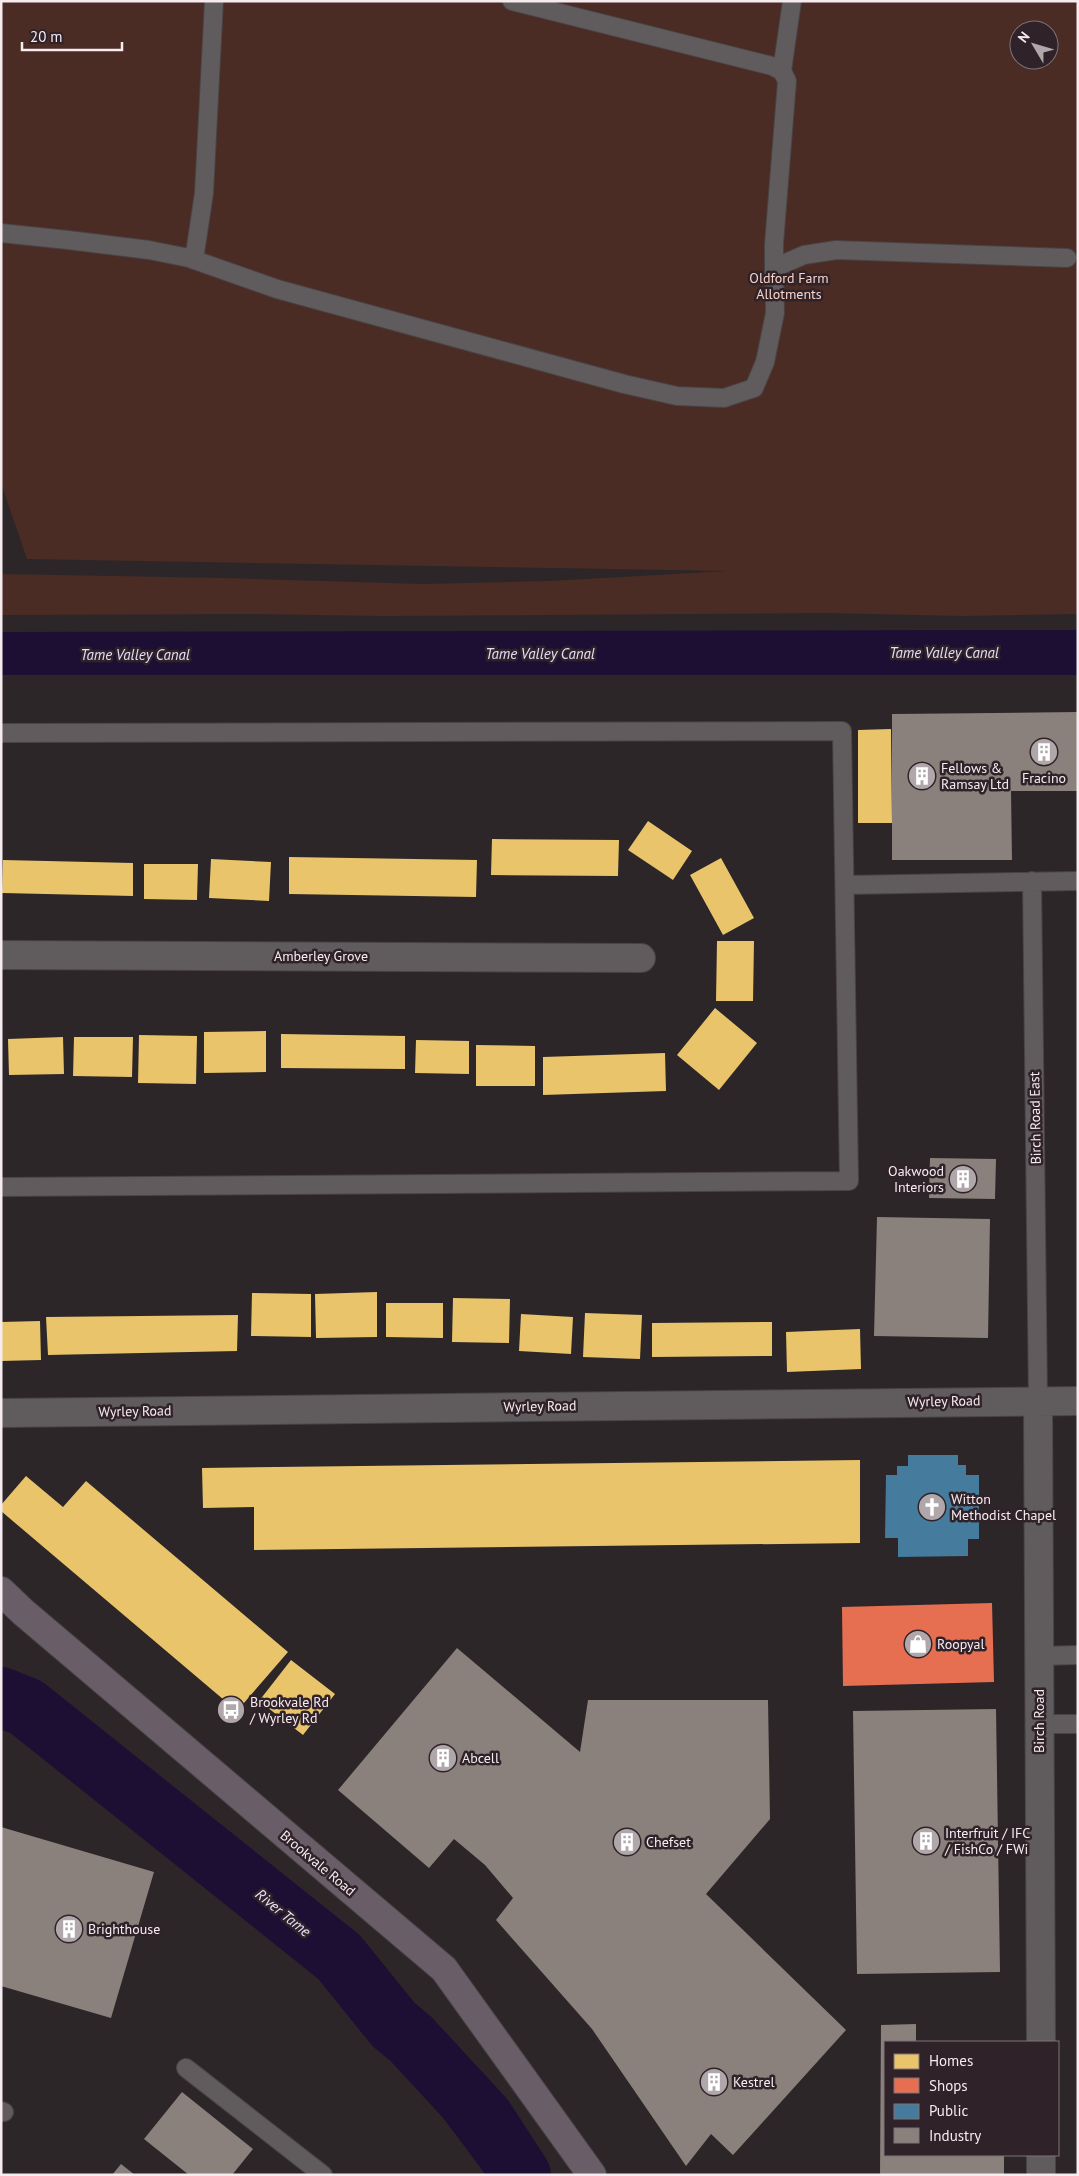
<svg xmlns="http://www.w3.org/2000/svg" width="1079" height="2176" font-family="'PT Sans',sans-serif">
	<rect width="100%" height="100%" fill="#2c2629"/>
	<path fill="#4a2c24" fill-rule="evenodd" d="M 1,1 L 1078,1 L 1078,614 L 963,616 L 827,613 L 381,616 L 252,614 L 1,615 L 1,574 L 224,578 L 423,584 L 550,581 L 727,571 L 27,559 L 1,483 ZM 1019,30 L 1049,30 L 1049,60 L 1019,60 Z"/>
	<path fill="#1d0e34" d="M 1078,630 L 1078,675 L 1,675 L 1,632 Z
		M 424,2016 L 470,2071 L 539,2175 L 486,2175 L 399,2059 Z"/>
	<path fill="#e9c46a" d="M 891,729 L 892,823 L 858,823 L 858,730 Z
		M 648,821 L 692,851 L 673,880 L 628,850 Z
		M 492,839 L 619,840 L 618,876 L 491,875 Z
		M 289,857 L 477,860 L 476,897 L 289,894 Z
		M 721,858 L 754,918 L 723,935 L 690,875 Z
		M 211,859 L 271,862 L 269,901 L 209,898 Z
		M 3,860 L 133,863 L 133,896 L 2,893 Z
		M 144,864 L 198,864 L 197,900 L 144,899 Z
		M 717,941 L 754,941 L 753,1001 L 716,1001 Z
		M 715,1008 L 757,1043 L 719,1090 L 677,1055 Z
		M 266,1031 L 266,1072 L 204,1073 L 204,1032 Z
		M 281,1034 L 405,1036 L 405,1069 L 281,1068 Z
		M 139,1035 L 197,1036 L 196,1084 L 138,1083 Z
		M 63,1037 L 64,1074 L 9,1075 L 8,1039 Z
		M 74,1037 L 133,1037 L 132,1077 L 73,1076 Z
		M 416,1040 L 469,1041 L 469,1074 L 415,1073 Z
		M 476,1045 L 535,1046 L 535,1086 L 476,1086 Z
		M 665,1053 L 666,1091 L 543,1095 L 543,1057 Z
		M 377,1292 L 377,1337 L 316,1338 L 315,1294 Z
		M 252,1293 L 311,1294 L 311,1337 L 251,1336 Z
		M 453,1298 L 510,1299 L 509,1343 L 452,1342 Z
		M 386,1303 L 443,1303 L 443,1338 L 386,1337 Z
		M 585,1313 L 642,1315 L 640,1359 L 583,1357 Z
		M 521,1314 L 573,1317 L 571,1354 L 519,1351 Z
		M 238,1315 L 237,1351 L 48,1355 L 46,1317 Z
		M 40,1321 L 41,1360 L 1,1361 L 1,1322 Z
		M 772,1322 L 772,1356 L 652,1357 L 652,1323 Z
		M 860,1329 L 861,1369 L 787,1372 L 786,1332 Z
		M 860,1460 L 860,1543 L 254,1550 L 254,1507 L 203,1508 L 202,1468 Z
		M 26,1476 L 63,1507 L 86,1481 L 288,1652 L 237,1711 L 1,1511 L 1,1505 Z
		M 291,1660 L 335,1694 L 303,1735 L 259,1701 Z"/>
	<path fill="#e76f51" d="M 992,1603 L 994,1682 L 843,1686 L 842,1607 Z"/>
	<path fill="#457b9d" d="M 908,1455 L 958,1455 L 958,1465 L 966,1465 L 966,1475 L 979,1475 L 979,1539 L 968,1539 L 968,1556 L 898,1557 L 898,1538 L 885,1538 L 886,1475 L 897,1475 L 897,1466 L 908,1466 Z"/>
	<path fill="#8a817c" d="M 1078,712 L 1078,791 L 1011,791 L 1012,860 L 892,860 L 892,714 Z
		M 930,1158 L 996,1159 L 995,1199 L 929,1198 Z
		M 877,1217 L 990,1219 L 988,1338 L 874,1336 Z
		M 457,1648 L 580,1752 L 588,1700 L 768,1700 L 770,1819 L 706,1894 L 846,2030 L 733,2155 L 711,2134 L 686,2166 L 592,2029 L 496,1920 L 513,1898 L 485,1865 L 454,1839 L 429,1868 L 338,1790 Z
		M 996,1709 L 1000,1972 L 857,1974 L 853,1711 Z
		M 1,1827 L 154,1872 L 111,2018 L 1,1986 Z
		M 916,2024 L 916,2042 L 885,2042 L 885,2155 L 1004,2155 L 1004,2175 L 880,2175 L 881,2025 Z
		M 182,2092 L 253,2149 L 232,2175 L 189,2175 L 144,2139 Z
		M 121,2164 L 135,2175 L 112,2175 Z"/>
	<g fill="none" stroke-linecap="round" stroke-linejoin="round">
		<path stroke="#1d0e34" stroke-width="60" d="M 1,1697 L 26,1707 L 339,1957 L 394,2025 L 411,2039 L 484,2118 L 521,2175"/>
		<defs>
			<path id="service" d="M 512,1 L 772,66 L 782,71 L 787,81 L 774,244 L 774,268
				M 782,71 L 792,1
				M 1,233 L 68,240 L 149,250 L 189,258 L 277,289 L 624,384 L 677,396 L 724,398 L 754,388 L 765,362 L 775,313 L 774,268 L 804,255 L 836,250 L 1067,258
				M 194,260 L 204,193 L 214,1
				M 1,733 L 842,731 L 849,1181 L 1,1187
				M 1032,881 L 1038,1400
				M 845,885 L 1078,881
				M 1039,1656 L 1078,1655
				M 1039,1724 L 1078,1724
				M 186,2068 L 323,2175
				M 1,2111 L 4,2112"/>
			<path id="minor" d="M 1,955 L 641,958
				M 1038,1400 L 1041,2042
				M 1,1413 L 1078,1401
				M 1041,2155 L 1041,2175"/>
			<path id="primary" d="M 1,1591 L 23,1612 L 444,1969 L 592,2175"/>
		</defs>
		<use href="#service" stroke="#4a4346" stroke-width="20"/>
		<use href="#minor" stroke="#4a4346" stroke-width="30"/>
		<use href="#primary" stroke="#4a4346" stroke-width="30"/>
		<use href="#service" stroke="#605b5d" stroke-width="18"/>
		<use href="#minor" stroke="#605b5d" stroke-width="28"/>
		<use href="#primary" stroke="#695e68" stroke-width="28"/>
	</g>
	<defs>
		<symbol id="building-disc" viewBox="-11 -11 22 22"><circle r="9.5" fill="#afa7aa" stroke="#302229"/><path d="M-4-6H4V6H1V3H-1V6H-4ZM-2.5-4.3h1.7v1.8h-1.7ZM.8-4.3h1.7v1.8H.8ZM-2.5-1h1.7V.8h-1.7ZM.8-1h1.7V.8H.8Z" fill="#fff"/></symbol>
		<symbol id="church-disc" viewBox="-11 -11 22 22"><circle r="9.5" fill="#afa7aa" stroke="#302229"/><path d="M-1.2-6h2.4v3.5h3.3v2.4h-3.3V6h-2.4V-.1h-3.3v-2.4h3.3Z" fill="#fff"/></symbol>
		<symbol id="shop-disc" viewBox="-11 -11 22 22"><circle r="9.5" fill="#afa7aa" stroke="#302229"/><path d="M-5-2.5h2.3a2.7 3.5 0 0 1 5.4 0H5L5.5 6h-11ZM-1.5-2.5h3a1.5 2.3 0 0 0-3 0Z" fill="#fff"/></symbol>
		<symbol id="bus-disc" viewBox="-11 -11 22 22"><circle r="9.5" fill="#afa7aa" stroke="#302229"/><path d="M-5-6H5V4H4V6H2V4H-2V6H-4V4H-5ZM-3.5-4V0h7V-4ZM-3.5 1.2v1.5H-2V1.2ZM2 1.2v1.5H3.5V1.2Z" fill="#fff"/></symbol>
	</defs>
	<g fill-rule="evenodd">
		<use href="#building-disc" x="1028" y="736" width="32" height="32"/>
		<use href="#building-disc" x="906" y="760" width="32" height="32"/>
		<use href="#building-disc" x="947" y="1163" width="32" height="32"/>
		<use href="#church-disc" x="916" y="1491" width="32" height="32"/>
		<use href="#shop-disc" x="902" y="1628" width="32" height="32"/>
		<use href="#bus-disc" x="215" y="1694" width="32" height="32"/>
		<use href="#building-disc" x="427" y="1742" width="32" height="32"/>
		<use href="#building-disc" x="910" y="1825" width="32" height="32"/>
		<use href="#building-disc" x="611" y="1826" width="32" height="32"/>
		<use href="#building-disc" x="53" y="1913" width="32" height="32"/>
		<use href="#building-disc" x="698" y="2066" width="32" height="32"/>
	</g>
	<g text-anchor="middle" stroke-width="5" stroke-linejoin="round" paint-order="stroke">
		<g font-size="14" fill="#f7d3c8" stroke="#302229">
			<text x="789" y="283">Oldford Farm<tspan x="789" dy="16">Allotments</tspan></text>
		</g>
		<g font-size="14" fill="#f6ecf0" stroke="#302229" text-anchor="start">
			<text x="941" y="773">Fellows &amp;<tspan x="941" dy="16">Ramsay Ltd</tspan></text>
			<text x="1044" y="783" text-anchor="middle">Fracino</text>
			<text x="944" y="1176" text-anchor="end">Oakwood<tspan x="944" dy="16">Interiors</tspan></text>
			<text x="951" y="1504">Witton<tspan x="951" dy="16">Methodist Chapel</tspan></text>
			<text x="937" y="1649">Roopyal</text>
			<text x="250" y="1707">Brookvale Rd<tspan x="250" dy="16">/ Wyrley Rd</tspan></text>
			<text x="462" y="1763">Abcell</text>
			<text x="945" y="1838">Interfruit / IFC<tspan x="945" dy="16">/ FishCo / FWi</tspan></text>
			<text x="646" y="1847">Chefset</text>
			<text x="88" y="1934">Brighthouse</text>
			<text x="733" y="2087">Kestrel</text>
		</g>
		<g font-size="14" fill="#f6ecf0" stroke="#302229">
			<text x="321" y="961">Amberley Grove</text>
			<text transform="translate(1035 1118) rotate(-91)" y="5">Birch Road East</text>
			<text transform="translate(944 1401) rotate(-1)" y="5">Wyrley Road</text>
			<text transform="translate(540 1406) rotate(-1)" y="5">Wyrley Road</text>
			<text transform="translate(135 1411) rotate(-1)" y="5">Wyrley Road</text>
			<text transform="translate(1039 1721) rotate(-90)" y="5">Birch Road</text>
			<text transform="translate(318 1863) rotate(40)" y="5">Brookvale Road</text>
		</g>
		<g font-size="15" font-style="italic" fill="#e5ddfc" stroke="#302229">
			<text x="944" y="658">Tame Valley Canal</text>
			<text x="540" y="659">Tame Valley Canal</text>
			<text x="135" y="660">Tame Valley Canal</text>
			<text transform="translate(283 1913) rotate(39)" y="5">River Tame</text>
		</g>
	</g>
	<rect width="1079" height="2176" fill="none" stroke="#f6ecf0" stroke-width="5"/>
	<rect x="884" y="2041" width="175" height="115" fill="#302229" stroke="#7f7379"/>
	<rect x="894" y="2054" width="25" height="15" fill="#e9c46a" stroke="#7f7379"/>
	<text x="929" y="2066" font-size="15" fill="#f6ecf0">Homes</text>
	<rect x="894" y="2078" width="25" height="15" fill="#e76f51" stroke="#7f7379"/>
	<text x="929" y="2091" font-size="15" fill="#f6ecf0">Shops</text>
	<rect x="894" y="2104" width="25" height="15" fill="#457b9d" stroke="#7f7379"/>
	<text x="929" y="2116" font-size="15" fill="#f6ecf0">Public</text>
	<rect x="894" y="2128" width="25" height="15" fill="#8a817c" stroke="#7f7379"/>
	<text x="929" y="2141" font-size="15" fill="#f6ecf0">Industry</text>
	<g transform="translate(1034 45) rotate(308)"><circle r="24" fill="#302229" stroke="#7f7379"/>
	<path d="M0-4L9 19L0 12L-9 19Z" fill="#afa7aa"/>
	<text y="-8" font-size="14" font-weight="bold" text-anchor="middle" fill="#f6ecf0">N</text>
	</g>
	<path d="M22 42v8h100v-8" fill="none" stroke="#f6ecf0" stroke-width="2.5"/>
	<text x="30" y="42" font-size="15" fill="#f6ecf0" stroke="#302229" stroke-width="4" paint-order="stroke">20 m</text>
</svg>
